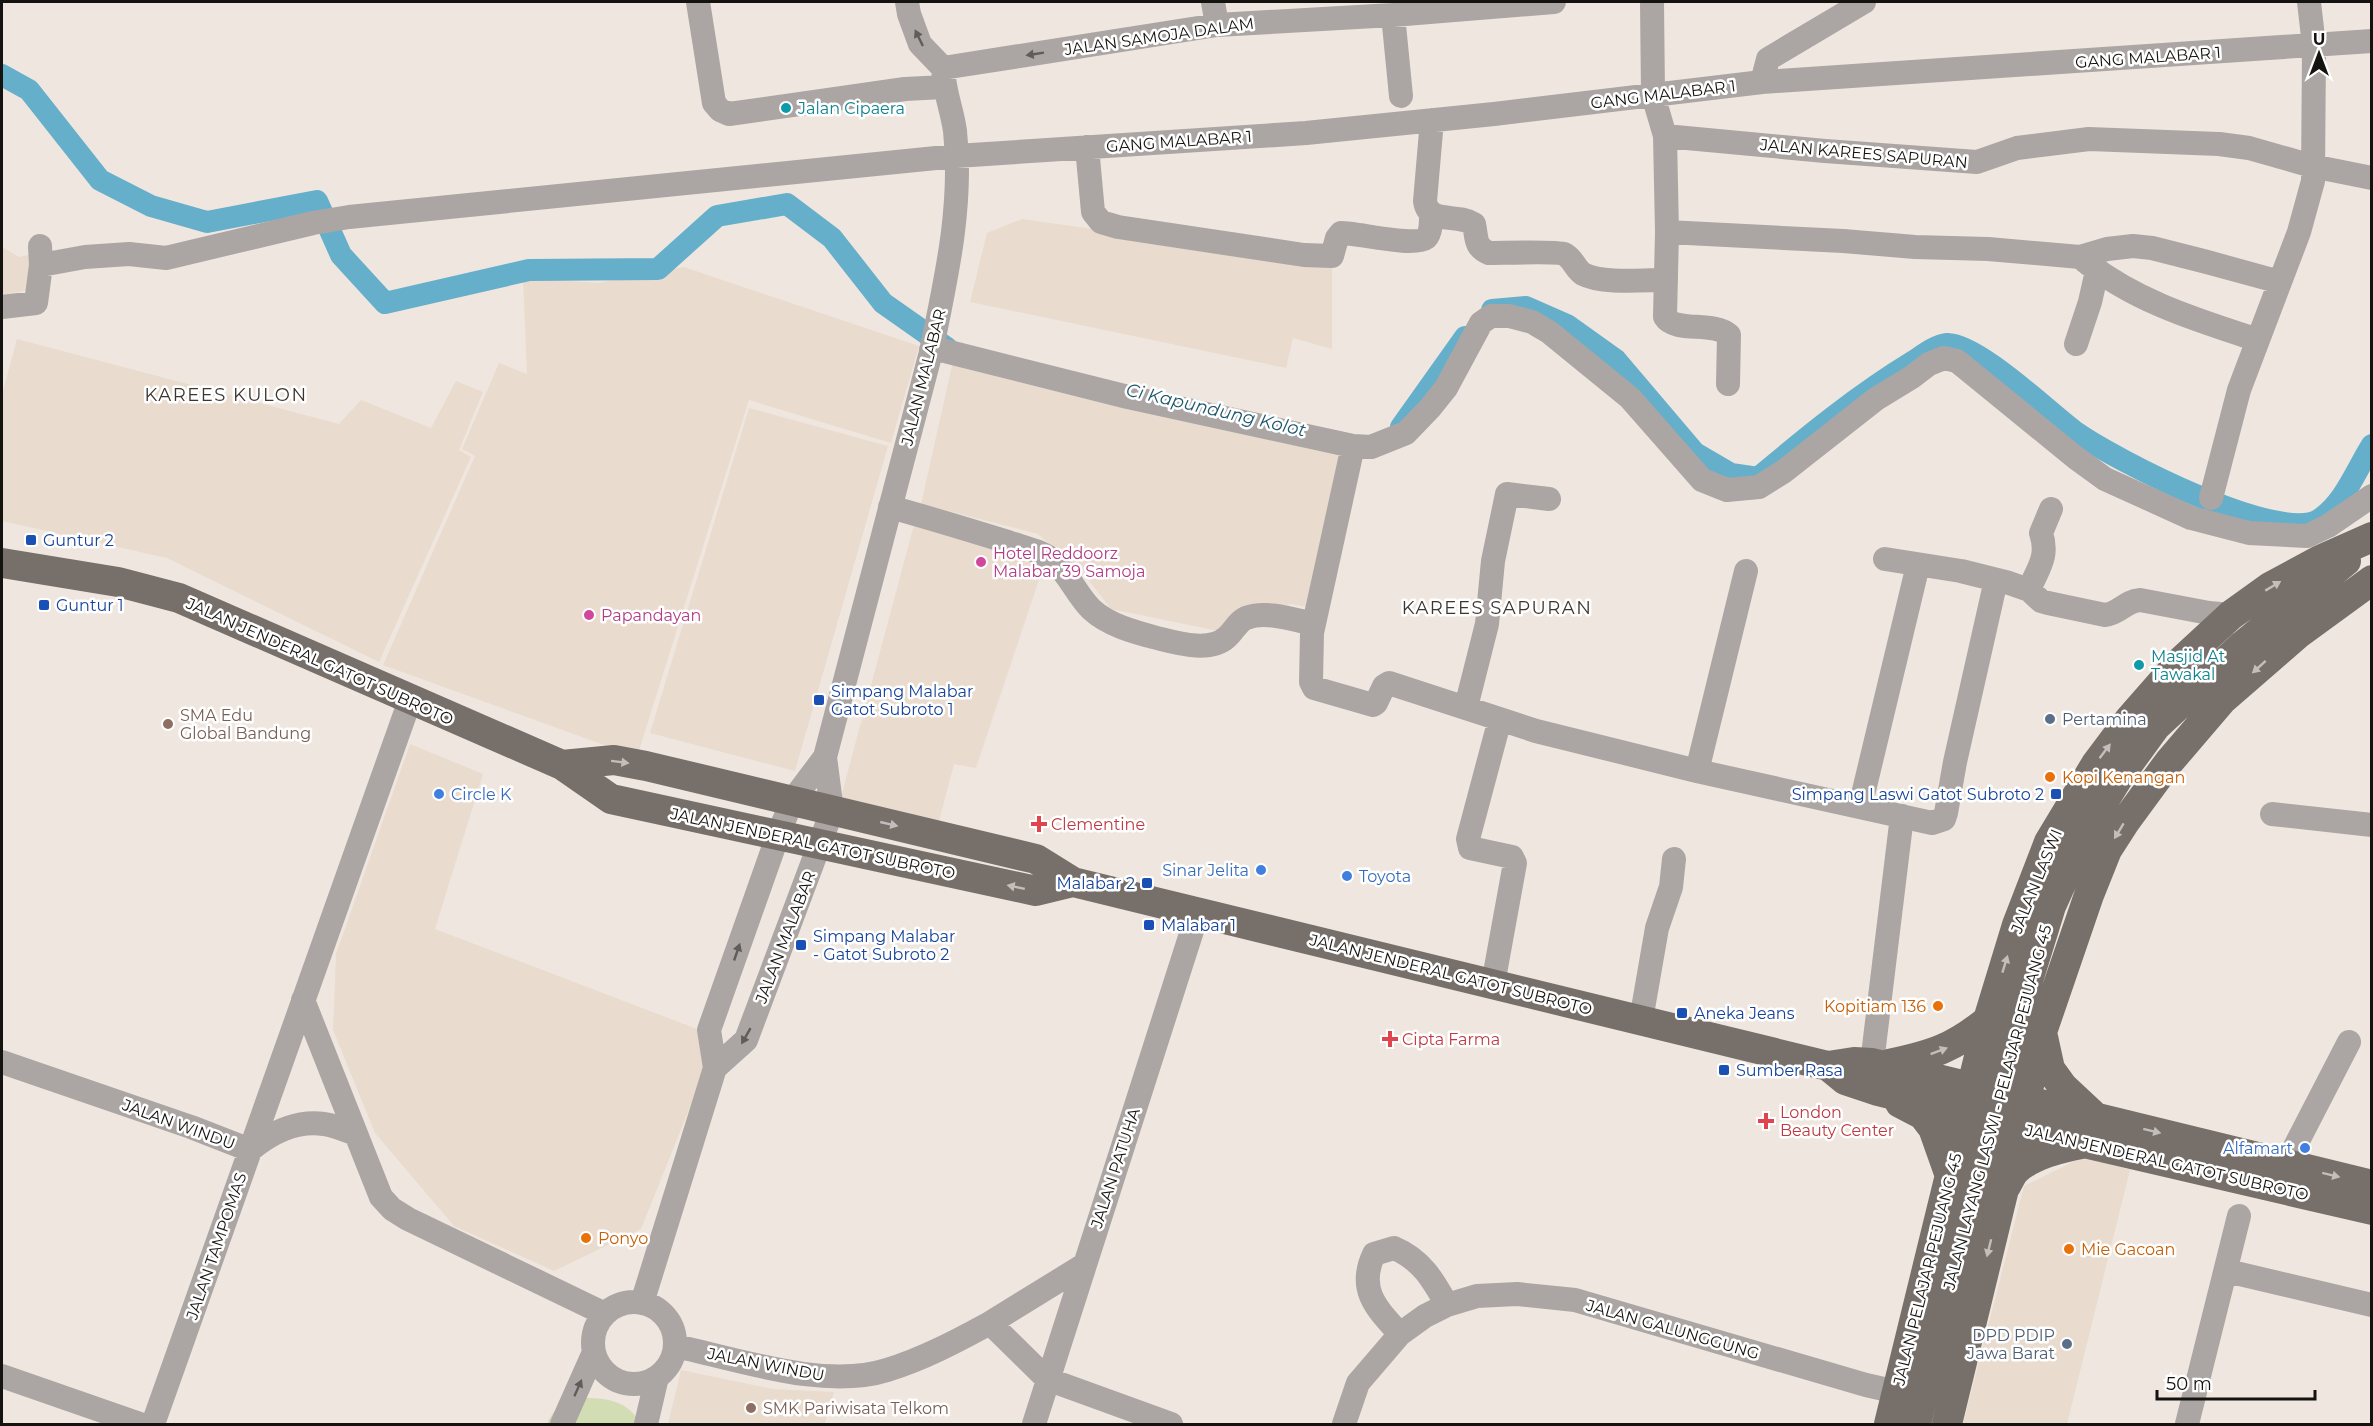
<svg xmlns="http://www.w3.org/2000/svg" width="2373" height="1426" font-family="Montserrat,sans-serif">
	<rect width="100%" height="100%" fill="#efe7df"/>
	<path fill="#e9dbcd" d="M 1022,219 L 1332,263 L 1332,349 L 1293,338 L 1286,368 L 970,302 L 987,233 Z
		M 2,247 L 19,257 L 46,251 L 44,287 L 2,295 Z
		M 684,267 L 919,346 L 891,443 L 749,400 L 637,757 L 383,665 L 475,456 L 462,449 L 499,363 L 527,374 L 523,278 L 598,283 Z
		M 17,339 L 339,424 L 361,400 L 431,428 L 456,381 L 483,392 L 459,450 L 471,457 L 379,662 L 167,558 L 2,521 L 2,395 Z
		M 954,357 L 1350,451 L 1320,610 L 1292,604 L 1258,611 L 1238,635 L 1111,609 L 1083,573 L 1038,534 L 921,504 Z
		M 749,408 L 888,446 L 795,771 L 650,733 Z
		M 918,510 L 1047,556 L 976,768 L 954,764 L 938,825 L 841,797 Z
		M 410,744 L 483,774 L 435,929 L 718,1037 L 641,1229 L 554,1271 L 454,1226 L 375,1133 L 333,1030 L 336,954 Z
		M 2085,1156 L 2130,1170 L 2067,1424 L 1963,1424 L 2024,1186 Z
		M 681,1370 L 773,1389 L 834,1392 L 825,1424 L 668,1424 Z"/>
	<path fill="#d3ddb4" d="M 586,1398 C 608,1398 630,1402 640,1424 L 547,1424 C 555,1405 566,1402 586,1398 Z"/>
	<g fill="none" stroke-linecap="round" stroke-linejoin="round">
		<path stroke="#66afcb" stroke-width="22" d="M 2,75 L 29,90 L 100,180 L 151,206 L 207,222 L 317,201 L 341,255 L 385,303 L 529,270 L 658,269 L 717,216 L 787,204 L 832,238 L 883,303 L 947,348
			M 1492,310 L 1526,307 L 1567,325 L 1616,360 L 1695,453 L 1731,474 L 1758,478 C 1808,436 1858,395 1914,361 C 1923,355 1936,345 1947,344 C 1977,343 2051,414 2077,433 C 2114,459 2281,546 2320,519 C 2345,502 2356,470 2372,445
			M 1401,427 L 1465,337"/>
		<path stroke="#aba6a4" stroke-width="24" d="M 698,2 L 714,103 L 720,110 L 729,114 L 905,89 L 944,87
			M 1213,2 L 1217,25
			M 1652,2 L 1653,95 L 1665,136 L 1667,232 L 1665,317 C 1675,333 1714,321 1729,335 L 1728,384
			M 1393,15 L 1401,96
			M 943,68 L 1217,25 L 1393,15 L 1554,2
			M 1762,82 L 1768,59 L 1864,2
			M 1432,120 L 1425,201 C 1428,225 1457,213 1474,224 C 1477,237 1474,247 1489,253 C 1502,253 1556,251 1564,254 C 1573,258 1575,269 1583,274 C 1601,284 1645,280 1666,280
			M 1665,136 L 1825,151 L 1977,162 L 2017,148 L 2089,139 L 2219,144 L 2249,148 L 2312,166 L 2372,178
			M 1087,147 L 1093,212 L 1101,222 L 1118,227 L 1304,255 L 1332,256 L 1337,238 L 1341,233 C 1358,233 1414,247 1426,238 C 1431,233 1431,222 1431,215
			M 1667,232 L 1843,241 L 1915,247 L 1988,249 L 2080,257 L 2107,249 L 2133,246 L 2152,248 L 2207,262 L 2280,282
			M 2080,257 C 2131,300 2196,320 2258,340
			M 41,265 L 85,257 L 129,254 L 166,258 L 313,223 L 349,217 L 956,156 L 1306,133 L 1494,114 L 1762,82 L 2372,41
			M 2,307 L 36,303 L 41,265 L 40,246
			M 2076,344 L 2090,302 L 2097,271
			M 931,350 L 945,351 L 1128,397 L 1353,446
			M 2211,498 L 2239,390 L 2299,232 L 2313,181 L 2314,46 L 2309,2
			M 890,507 C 930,518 969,530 1008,542 C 1022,547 1039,550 1051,559 C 1068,572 1076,594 1091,609 C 1108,625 1134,632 1157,638 C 1177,643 1210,653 1227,637 C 1235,630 1237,622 1246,618 C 1266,610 1294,620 1314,624
			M 1885,559 L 1961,571 L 2009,583 L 2029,590 L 2041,601 L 2048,603 L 2105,615 C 2119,614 2125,601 2140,600 L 2209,613 L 2231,615
			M 1996,580 L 1955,762 L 1946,813 L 1944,819 L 1932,823 L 1697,771 L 1536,731 L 1389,683 L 1384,686 L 1376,703 L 1373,705 L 1314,688 L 1311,682 L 1312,633 L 1353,446 L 1371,447 L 1406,433 L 1430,408 L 1446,388 L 1481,323 L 1491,316 L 1509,316 L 1532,322 L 1549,332 L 1630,398 L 1702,480 L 1727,490 L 1759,487 L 1783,472 L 1876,399 L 1912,377 L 1929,364 L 1944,358 L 1957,361 L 2076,458 L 2105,479 L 2191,518 L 2249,533 L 2307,536 L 2328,526 L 2372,496
			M 2029,590 C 2038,568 2049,557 2041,533 L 2051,509
			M 1466,707 L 1487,624 L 1493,561 L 1507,494 L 1549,499
			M 1697,771 L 1746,571
			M 1860,807 L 1918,565
			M 2272,814 L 2372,825
			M 1493,984 L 1515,863 L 1512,857 L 1470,848 L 1468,839 L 1500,719
			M 303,1000 L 381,1197 L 392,1209 L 408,1219 L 605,1314
			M 1641,1020 L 1657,928 L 1671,887 L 1674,859
			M 2,1062 L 191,1127 L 250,1150 C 271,1133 295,1120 324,1124 C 334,1125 345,1130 355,1134
			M 1872,1063 L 1902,816
			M 715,1068 L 746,1040 L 832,811 L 825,757 L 931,352 C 946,279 963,206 955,131 C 952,109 944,92 943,68 L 920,44 L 909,14 L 907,2
			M 2286,1164 L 2349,1042
			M 2227,1271 L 2372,1305
			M593 1343a41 41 0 1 1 82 0a41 41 0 1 1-82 0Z
			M 642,1303 L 715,1068 L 709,1030 L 778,835 L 792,801 L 825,757
			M 990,1323 L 1084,1265
			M 1400,1334 C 1377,1309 1357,1290 1374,1254 L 1394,1248 C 1422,1260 1433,1280 1447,1305
			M 675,1346 C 738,1359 824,1390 887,1370 C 923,1359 957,1341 990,1323 L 1047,1379 L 1171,1424
			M 2,1376 L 140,1424
			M 153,1424 L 410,700
			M 562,1424 L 594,1352
			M 646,1424 L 657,1377
			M 1034,1424 L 1198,912
			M 1344,1424 L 1358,1383 L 1400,1334 L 1425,1316 L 1447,1305 L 1477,1296 L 1517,1294 L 1575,1300 L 1866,1385 L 1897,1392
			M 2187,1424 L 2239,1216"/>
		<path stroke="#776f6a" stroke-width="30" d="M 2,563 L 118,582 L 179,598 L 562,765 L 611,799 L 1036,891 L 1073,882
			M 562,765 L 614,760 L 646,766 L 1036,859 L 1073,882 L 1828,1066 L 1854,1062 L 1872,1063 L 2372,1185
			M 2025,990 L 2051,906 L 2085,831 L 2118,778 L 2156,726 L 2243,645 L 2346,561
			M 2043,1037 L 2050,1069 L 2063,1087 L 2093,1115
			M 1889,1064 C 1932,1055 1954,1048 1988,1020
			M 1828,1066 L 1845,1080 L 1878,1091 L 2084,1143 L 2372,1210
			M 1900,1103 L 1923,1115 L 1933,1128 L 1950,1176
			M 2006,1186 C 2009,1181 2012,1173 2017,1169 C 2034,1154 2060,1148 2081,1144
			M 1889,1424 L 1988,1020 L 2017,925 L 2049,842 L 2096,764 L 2129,720 L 2179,663 L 2231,615 L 2270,587 L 2320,560 L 2372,537
			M 1916,1424 L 1974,1190
			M 1947,1424 L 2042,1032 L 2089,895 L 2107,850 L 2125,822 L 2169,762 L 2222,700 L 2298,634 L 2372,580"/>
		<path stroke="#776f6a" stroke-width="30" d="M 1974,1190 L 2025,990"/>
	</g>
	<defs><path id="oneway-solid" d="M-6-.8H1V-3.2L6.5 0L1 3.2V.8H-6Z" transform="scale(1.5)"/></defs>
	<g fill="#605c5a">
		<use href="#oneway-solid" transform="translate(919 38) rotate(-116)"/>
		<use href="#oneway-solid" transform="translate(1035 54) rotate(171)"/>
		<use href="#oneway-solid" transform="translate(737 952) rotate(-71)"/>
		<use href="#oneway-solid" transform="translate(746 1036) rotate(120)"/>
		<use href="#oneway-solid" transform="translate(578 1388) rotate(-66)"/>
	</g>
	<g fill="#c2bebc">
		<use href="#oneway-solid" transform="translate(2273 586) rotate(-31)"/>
		<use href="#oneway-solid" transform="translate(2259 667) rotate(138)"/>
		<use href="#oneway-solid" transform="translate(2105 751) rotate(-53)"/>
		<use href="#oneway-solid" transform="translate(620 762) rotate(7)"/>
		<use href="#oneway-solid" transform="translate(889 824) rotate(13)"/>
		<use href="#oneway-solid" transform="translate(2119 831) rotate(121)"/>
		<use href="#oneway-solid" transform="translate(1016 887) rotate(-168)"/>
		<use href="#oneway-solid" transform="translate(2005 964) rotate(-73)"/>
		<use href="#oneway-solid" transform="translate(1939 1051) rotate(-21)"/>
		<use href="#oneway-solid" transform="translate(2152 1131) rotate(14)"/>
		<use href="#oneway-solid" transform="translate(2331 1175) rotate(14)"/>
		<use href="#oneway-solid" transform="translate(1989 1248) rotate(104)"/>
	</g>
	<g fill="#0f9aa8" stroke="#fff" stroke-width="2">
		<circle cx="786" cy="108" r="6"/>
		<circle cx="2139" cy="665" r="6"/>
	</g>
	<g fill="#1a4fb4" stroke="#fff" stroke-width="2">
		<rect x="25" y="534" width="12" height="12" rx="3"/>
		<rect x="38" y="599" width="12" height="12" rx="3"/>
		<rect x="813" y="694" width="12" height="12" rx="3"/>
		<rect x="2050" y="788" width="12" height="12" rx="3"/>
		<rect x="1141" y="877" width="12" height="12" rx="3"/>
		<rect x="1143" y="919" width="12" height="12" rx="3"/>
		<rect x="795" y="939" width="12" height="12" rx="3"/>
		<rect x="1676" y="1007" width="12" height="12" rx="3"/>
		<rect x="1718" y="1064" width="12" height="12" rx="3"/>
	</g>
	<g fill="#d1479c" stroke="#fff" stroke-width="2">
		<circle cx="981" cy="562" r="6"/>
		<circle cx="589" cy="615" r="6"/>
	</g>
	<g fill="#5c6f8a" stroke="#fff" stroke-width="2">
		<circle cx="2050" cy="719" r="6"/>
		<circle cx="2067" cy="1344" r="6"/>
	</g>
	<g fill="#8d6e63" stroke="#fff" stroke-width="2">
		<circle cx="168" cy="724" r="6"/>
		<circle cx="751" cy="1408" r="6"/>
	</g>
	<g fill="#e8710a" stroke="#fff" stroke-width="2">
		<circle cx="2050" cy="777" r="6"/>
		<circle cx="1938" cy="1006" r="6"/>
		<circle cx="586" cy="1238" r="6"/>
		<circle cx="2069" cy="1249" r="6"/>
	</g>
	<g fill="#3f7fe0" stroke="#fff" stroke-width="2">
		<circle cx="439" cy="794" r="6"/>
		<circle cx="1261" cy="870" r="6"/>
		<circle cx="1347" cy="876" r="6"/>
		<circle cx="2305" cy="1148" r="6"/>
	</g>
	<g fill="#e0444e" stroke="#fff" stroke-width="2">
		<path d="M1036 815h6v6h6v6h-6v6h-6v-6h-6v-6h6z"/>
		<path d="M1387 1030h6v6h6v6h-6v6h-6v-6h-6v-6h6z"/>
		<path d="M1763 1112h6v6h6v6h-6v6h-6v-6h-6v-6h6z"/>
	</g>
	<g text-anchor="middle" stroke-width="5" stroke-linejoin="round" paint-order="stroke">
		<g font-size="16" fill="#151310" stroke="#fff">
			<text transform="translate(1159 36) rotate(-8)" y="6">JALAN SAMOJA DALAM</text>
			<text transform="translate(2148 57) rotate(-4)" y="6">GANG MALABAR 1</text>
			<text transform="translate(1663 94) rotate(-7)" y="6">GANG MALABAR 1</text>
			<text transform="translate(1179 141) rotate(-4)" y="6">GANG MALABAR 1</text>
			<text transform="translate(1864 153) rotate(5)" y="6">JALAN KAREES SAPURAN</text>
			<text transform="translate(923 377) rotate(-76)" y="6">JALAN MALABAR</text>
			<text transform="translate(320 661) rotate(24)" y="6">JALAN JENDERAL GATOT SUBROTO</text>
			<text transform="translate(813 843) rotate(12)" y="6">JALAN JENDERAL GATOT SUBROTO</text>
			<text transform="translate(2036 881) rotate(-68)" y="6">JALAN LASWI</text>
			<text transform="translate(785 937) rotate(-69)" y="6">JALAN MALABAR</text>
			<text transform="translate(1451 974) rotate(14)" y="6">JALAN JENDERAL GATOT SUBROTO</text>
			<text transform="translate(1997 1107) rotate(-75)" y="6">JALAN LAYANG LASWI - PELAJAR PEJUANG 45</text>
			<text transform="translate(179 1124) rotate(20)" y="6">JALAN WINDU</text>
			<text transform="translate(2167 1162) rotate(13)" y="6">JALAN JENDERAL GATOT SUBROTO</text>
			<text transform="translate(1115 1168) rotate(-72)" y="6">JALAN PATUHA</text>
			<text transform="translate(216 1246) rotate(-71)" y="6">JALAN TAMPOMAS</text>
			<text transform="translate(1927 1269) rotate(-76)" y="6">JALAN PELAJAR PEJUANG 45</text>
			<text transform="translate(1673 1329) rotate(16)" y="6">JALAN GALUNGGUNG</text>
			<text transform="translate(766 1364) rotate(11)" y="6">JALAN WINDU</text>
		</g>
		<g font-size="16" fill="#0d838f" stroke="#fff" text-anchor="start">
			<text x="798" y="114">Jalan Cipaera</text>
			<text x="2151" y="662">Masjid At<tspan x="2151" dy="18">Tawakal</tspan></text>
		</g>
		<g font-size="16" fill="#164399" stroke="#fff" text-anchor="start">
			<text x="43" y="546">Guntur 2</text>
			<text x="56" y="611">Guntur 1</text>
			<text x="831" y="697">Simpang Malabar<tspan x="831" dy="18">Gatot Subroto 1</tspan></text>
			<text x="2044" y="800" text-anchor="end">Simpang Laswi Gatot Subroto 2</text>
			<text x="1135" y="889" text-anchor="end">Malabar 2</text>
			<text x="1161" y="931">Malabar 1</text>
			<text x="813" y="942">Simpang Malabar<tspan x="813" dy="18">- Gatot Subroto 2</tspan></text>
			<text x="1694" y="1019">Aneka Jeans</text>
			<text x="1736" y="1076">Sumber Rasa</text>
		</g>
		<g font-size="16" fill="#b23c85" stroke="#fff" text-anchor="start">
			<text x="993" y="559">Hotel Reddoorz<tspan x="993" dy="18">Malabar 39 Samoja</tspan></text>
			<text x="601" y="621">Papandayan</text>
		</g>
		<g font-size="16" fill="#785e54" stroke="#fff" text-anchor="start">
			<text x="180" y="721">SMA Edu<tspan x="180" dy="18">Global Bandung</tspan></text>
			<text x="763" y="1414">SMK Pariwisata Telkom</text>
		</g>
		<g font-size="16" fill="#4e5e75" stroke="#fff" text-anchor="start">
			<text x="2062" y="725">Pertamina</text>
			<text x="2055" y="1341" text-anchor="end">DPD PDIP<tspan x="2055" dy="18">Jawa Barat</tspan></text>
		</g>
		<g font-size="16" fill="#c56008" stroke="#fff" text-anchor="start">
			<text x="2062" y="783">Kopi Kenangan</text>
			<text x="1926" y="1012" text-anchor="end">Kopitiam 136</text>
			<text x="598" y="1244">Ponyo</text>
			<text x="2081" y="1255">Mie Gacoan</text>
		</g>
		<g font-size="16" fill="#366cbe" stroke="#fff" text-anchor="start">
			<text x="451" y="800">Circle K</text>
			<text x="1249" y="876" text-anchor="end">Sinar Jelita</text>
			<text x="1359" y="882">Toyota</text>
			<text x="2293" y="1154" text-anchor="end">Alfamart</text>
		</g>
		<g font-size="16" fill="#be3a42" stroke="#fff" text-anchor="start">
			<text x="1051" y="830">Clementine</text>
			<text x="1402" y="1045">Cipta Farma</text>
			<text x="1780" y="1118">London<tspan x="1780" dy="18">Beauty Center</tspan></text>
		</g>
		<g font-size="18" letter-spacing="1.5" fill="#3c3630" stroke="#fff">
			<text x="226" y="401">KAREES KULON</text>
			<text x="1497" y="614">KAREES SAPURAN</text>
		</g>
		<g font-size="18" font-style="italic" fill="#1c576b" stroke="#fff">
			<text transform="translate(1216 410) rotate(13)" y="6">Ci Kapundung Kolot</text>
		</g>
	</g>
	<rect width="2373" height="1426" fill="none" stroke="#151310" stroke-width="6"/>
	<g transform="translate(2319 54)" stroke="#ffffff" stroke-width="4.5" paint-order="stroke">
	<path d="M0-4.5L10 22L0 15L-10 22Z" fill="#151310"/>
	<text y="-9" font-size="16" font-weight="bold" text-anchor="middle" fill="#151310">U</text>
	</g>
	<path d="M2157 1390v9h158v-9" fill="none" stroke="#151310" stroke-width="3"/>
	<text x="2166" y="1390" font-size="18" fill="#151310" stroke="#ffffff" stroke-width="4.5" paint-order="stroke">50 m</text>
</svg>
